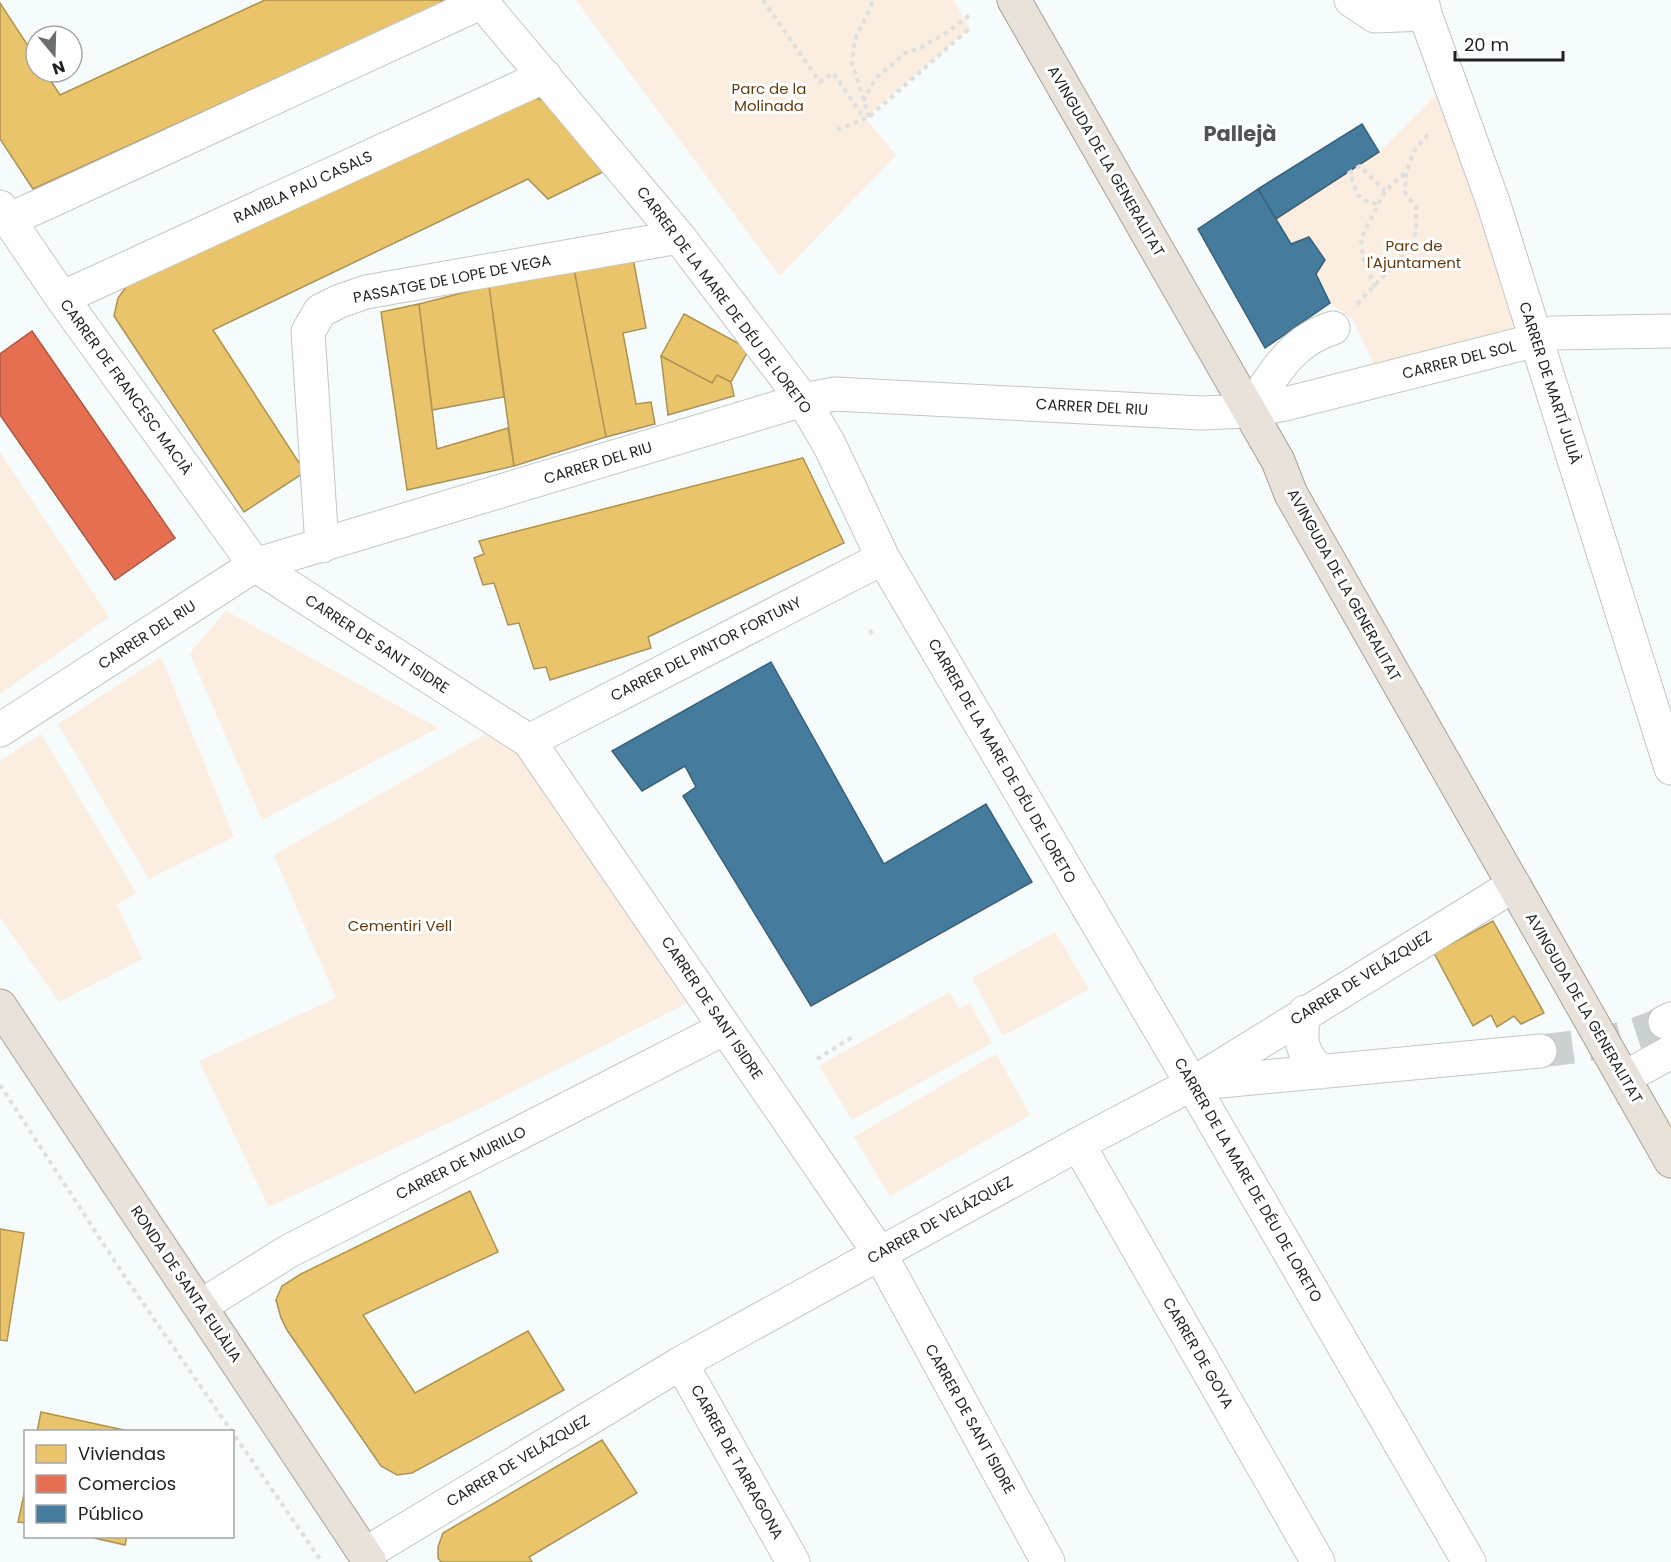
<svg xmlns="http://www.w3.org/2000/svg" width="1671" height="1562" font-family="Poppins,sans-serif">
	<rect width="100%" height="100%" fill="#f6fbfb"/>
	<path fill="#fbeddf" d="M 576,0 L 953,0 L 970,28 L 865,118 L 896,155 L 780,276 Z
		M 1449,82 L 1537,340 L 1381,380 L 1353,320 L 1330,303 L 1276,219 L 1379,152 Z
		M 0,452 L 109,617 L 0,694 Z
		M 226,611 L 438,728 L 262,820 L 190,653 Z
		M 161,657 L 234,837 L 149,879 L 58,724 Z
		M 503,724 L 703,995 L 489,1104 L 269,1207 L 199,1061 L 336,998 L 274,855 Z
		M 41,734 L 136,893 L 117,905 L 142,959 L 59,1002 L 0,917 L 0,761 Z
		M 1055,932 L 1089,989 L 1003,1036 L 972,978 Z
		M 950,992 L 958,1008 L 970,1004 L 992,1043 L 852,1120 L 819,1066 Z
		M 996,1054 L 1030,1115 L 890,1196 L 854,1137 Z"/>
	<path fill="#e9c46a" stroke="#ac9354" stroke-width="1.5" d="M 265,0 L 443,0 L 440,3 L 425,11 L 33,189 L 0,139 L 0,3 L 36,58 L 36,72 L 45,72 L 60,95 Z
		M 532,97 L 553,103 L 607,170 L 548,199 L 528,179 L 213,330 L 305,472 L 244,512 L 114,316 L 118,298 L 128,284 Z
		M 633,258 L 646,328 L 623,333 L 636,404 L 651,402 L 655,424 L 606,437 L 574,269 Z
		M 574,269 L 606,437 L 514,466 L 489,286 Z
		M 489,286 L 504,397 L 432,410 L 419,304 Z
		M 419,304 L 437,449 L 508,428 L 514,466 L 407,490 L 381,312 Z
		M 684,314 L 749,349 L 731,382 L 717,375 L 712,383 L 661,356 Z
		M 661,356 L 712,383 L 717,375 L 731,382 L 734,396 L 668,415 Z
		M 803,458 L 844,543 L 648,637 L 651,648 L 550,680 L 546,667 L 534,669 L 519,623 L 508,625 L 494,583 L 483,585 L 474,558 L 484,554 L 479,541 Z
		M 1493,921 L 1544,1013 L 1521,1024 L 1514,1016 L 1497,1027 L 1491,1015 L 1473,1026 L 1434,953 Z
		M 470,1191 L 498,1252 L 363,1315 L 415,1393 L 528,1331 L 564,1390 L 412,1473 L 397,1475 L 381,1466 L 287,1330 L 281,1318 L 276,1300 L 282,1286 L 301,1274 Z
		M 0,1229 L 24,1233 L 7,1341 L 0,1340 Z
		M 41,1412 L 133,1432 L 37,1432 Z
		M 602,1440 L 637,1493 L 529,1557 L 532,1562 L 441,1562 L 438,1558 L 438,1547 L 443,1533 Z
		M 26,1485 L 26,1523 L 18,1522 Z
		M 85,1536 L 127,1536 L 125,1545 Z"/>
	<path fill="#e76f51" stroke="#ab5843" stroke-width="1.5" d="M 32,331 L 175,538 L 115,580 L 0,415 L 0,354 Z"/>
	<path fill="#457b9d" stroke="#3a6078" stroke-width="1.5" d="M 1362,124 L 1379,152 L 1276,219 L 1258,189 Z
		M 1258,189 L 1291,244 L 1309,237 L 1325,260 L 1316,274 L 1330,303 L 1265,348 L 1198,229 Z
		M 771,662 L 884,864 L 986,804 L 1032,882 L 811,1006 L 683,796 L 696,787 L 685,766 L 642,791 L 612,751 Z"/>
	<g fill="none" stroke-linecap="round" stroke-linejoin="round">
		<path stroke="#cbd0d0" stroke-width="33" stroke-dasharray="33 16" stroke-linecap="butt" d="M 1540,1051 C 1582,1046 1626,1042 1665,1022"/>
		<defs>
			<path id="minor" d="M 480,0 L 679,237 L 803,400 L 829,444 L 883,558 L 1192,1084 L 1469,1562
				M 1351,0 L 1375,16 L 1425,14
				M 1422,0 L 1425,14 L 1493,202 L 1671,768
				M 0,207 L 62,298 L 255,565 L 529,741 L 880,1254 L 1048,1562
				M 9,220 L 482,2
				M 62,298 L 545,76
				M 1249,411 C 1273,376 1290,341 1333,328
				M 322,546 L 308,332 L 320,311 L 340,301 L 366,292 L 679,237
				M 0,730 L 255,565 L 803,400 L 835,394 L 1201,413 L 1249,411 L 1289,403 L 1537,340 L 1553,333 L 1671,331
				M 529,741 L 883,558
				M 1305,1012 C 1299,1038 1300,1053 1321,1072
				M 1665,1022 L 1671,1019
				M 1624,1078 L 1671,1052
				M 1200,1083 L 1540,1051
				M 1078,1144 L 1318,1562
				M 201,1306 L 289,1251 L 725,1028
				M 681,1363 L 793,1562
				M 365,1554 L 681,1363 L 1086,1140 L 1192,1084 L 1514,885"/>
			<path id="major" d="M 1014,0 L 1278,461 L 1291,494 L 1671,1161
				M 0,1006 L 370,1562"/>
		</defs>
		<use href="#minor" stroke="#c4c7c7" stroke-width="35"/>
		<use href="#major" stroke="#a9a194" stroke-width="35"/>
		<path stroke="#dedfdf" stroke-width="4" stroke-dasharray="4.5 4.5" stroke-linecap="butt" d="M 763,0 L 820,82 L 833,73 L 864,118
			M 863,101 L 876,78 L 905,53 L 918,49 L 948,32 L 971,14
			M 869,117 L 852,63 L 855,39 L 874,0
			M 837,130 L 869,117 L 970,28
			M 1377,204 C 1352,199 1359,192 1349,173 L 1360,166 L 1385,191
			M 1375,287 L 1363,258 L 1361,238 L 1385,191 L 1405,173
			M 1357,304 L 1414,244 L 1416,226 L 1416,207 L 1405,193 L 1406,173 L 1414,151 L 1430,132
			M 870,630 L 873,636
			M 817,1059 L 854,1036
			M 0,1085 L 125,1277 L 322,1562"/>
		<use href="#minor" stroke="#fefefe" stroke-width="33"/>
		<use href="#major" stroke="#e8e2db" stroke-width="33"/>
	</g>
	<g text-anchor="middle" stroke-width="6" stroke-linejoin="round" paint-order="stroke">
		<g font-size="15" fill="#653b0c" stroke="#fff">
			<text x="769" y="94">Parc de la<tspan x="769" dy="17">Molinada</tspan></text>
			<text x="1414" y="251">Parc de<tspan x="1414" dy="17">l'Ajuntament</tspan></text>
			<text x="400" y="931">Cementiri Vell</text>
		</g>
		<g font-size="15" fill="#1f2222" stroke="#fff">
			<text transform="translate(1106 161) rotate(60)" y="5">AVINGUDA DE LA GENERALITAT</text>
			<text transform="translate(303 187) rotate(-25)" y="5">RAMBLA PAU CASALS</text>
			<text transform="translate(452 279) rotate(-11)" y="5">PASSATGE DE LOPE DE VEGA</text>
			<text transform="translate(724 300) rotate(53)" y="5">CARRER DE LA MARE DE DÉU DE LORETO</text>
			<text transform="translate(1459 360) rotate(-14)" y="5">CARRER DEL SOL</text>
			<text transform="translate(1550 383) rotate(72)" y="5">CARRER DE MARTÍ JULIÀ</text>
			<text transform="translate(126 387) rotate(54)" y="5">CARRER DE FRANCESC MACIÀ</text>
			<text transform="translate(1092 407) rotate(3)" y="5">CARRER DEL RIU</text>
			<text transform="translate(598 463) rotate(-17)" y="5">CARRER DEL RIU</text>
			<text transform="translate(1344 585) rotate(61)" y="5">AVINGUDA DE LA GENERALITAT</text>
			<text transform="translate(147 635) rotate(-33)" y="5">CARRER DEL RIU</text>
			<text transform="translate(377 644) rotate(33)" y="5">CARRER DE SANT ISIDRE</text>
			<text transform="translate(706 649) rotate(-27)" y="5">CARRER DEL PINTOR FORTUNY</text>
			<text transform="translate(1002 761) rotate(60)" y="5">CARRER DE LA MARE DE DÉU DE LORETO</text>
			<text transform="translate(1361 978) rotate(-32)" y="5">CARRER DE VELÁZQUEZ</text>
			<text transform="translate(712 1008) rotate(56)" y="5">CARRER DE SANT ISIDRE</text>
			<text transform="translate(1584 1008) rotate(60)" y="5">AVINGUDA DE LA GENERALITAT</text>
			<text transform="translate(461 1163) rotate(-27)" y="5">CARRER DE MURILLO</text>
			<text transform="translate(1248 1180) rotate(60)" y="5">CARRER DE LA MARE DE DÉU DE LORETO</text>
			<text transform="translate(940 1220) rotate(-29)" y="5">CARRER DE VELÁZQUEZ</text>
			<text transform="translate(186 1284) rotate(56)" y="5">RONDA DE SANTA EULÀLIA</text>
			<text transform="translate(1198 1353) rotate(60)" y="5">CARRER DE GOYA</text>
			<text transform="translate(970 1419) rotate(61)" y="5">CARRER DE SANT ISIDRE</text>
			<text transform="translate(518 1461) rotate(-31)" y="5">CARRER DE VELÁZQUEZ</text>
			<text transform="translate(737 1462) rotate(61)" y="5">CARRER DE TARRAGONA</text>
		</g>
		<g font-size="21" font-weight="bold" fill="#4f5557" stroke="#fff">
			<text x="1240" y="141">Pallejà</text>
		</g>
	</g>
	<rect x="24" y="1430" width="210" height="108" fill="#ffffff" stroke="#a5a7a7" stroke-width="1.5"/>
	<rect x="36" y="1445" width="30" height="18" fill="#e9c46a" stroke="#a5a7a7" stroke-width="1.5"/>
	<text x="78" y="1460" font-size="18" fill="#1f2222">Viviendas</text>
	<rect x="36" y="1475" width="30" height="18" fill="#e76f51" stroke="#a5a7a7" stroke-width="1.5"/>
	<text x="78" y="1490" font-size="18" fill="#1f2222">Comercios</text>
	<rect x="36" y="1505" width="30" height="18" fill="#457b9d" stroke="#a5a7a7" stroke-width="1.5"/>
	<text x="78" y="1520" font-size="18" fill="#1f2222">Público</text>
	<g transform="translate(54 54) rotate(161)"><circle r="28" fill="#ffffff" stroke="#a5a7a7" stroke-width="1.5"/>
	<path d="M0-4.5L10 22L0 15L-10 22Z" fill="#6a6e6e"/>
	<text y="-9" font-size="16" font-weight="bold" text-anchor="middle" fill="#1f2222">N</text>
	</g>
	<path d="M1455 51v9h108v-9" fill="none" stroke="#1f2222" stroke-width="3"/>
	<text x="1464" y="51" font-size="18" fill="#1f2222" stroke="#ffffff" stroke-width="4.5" paint-order="stroke">20 m</text>
</svg>
